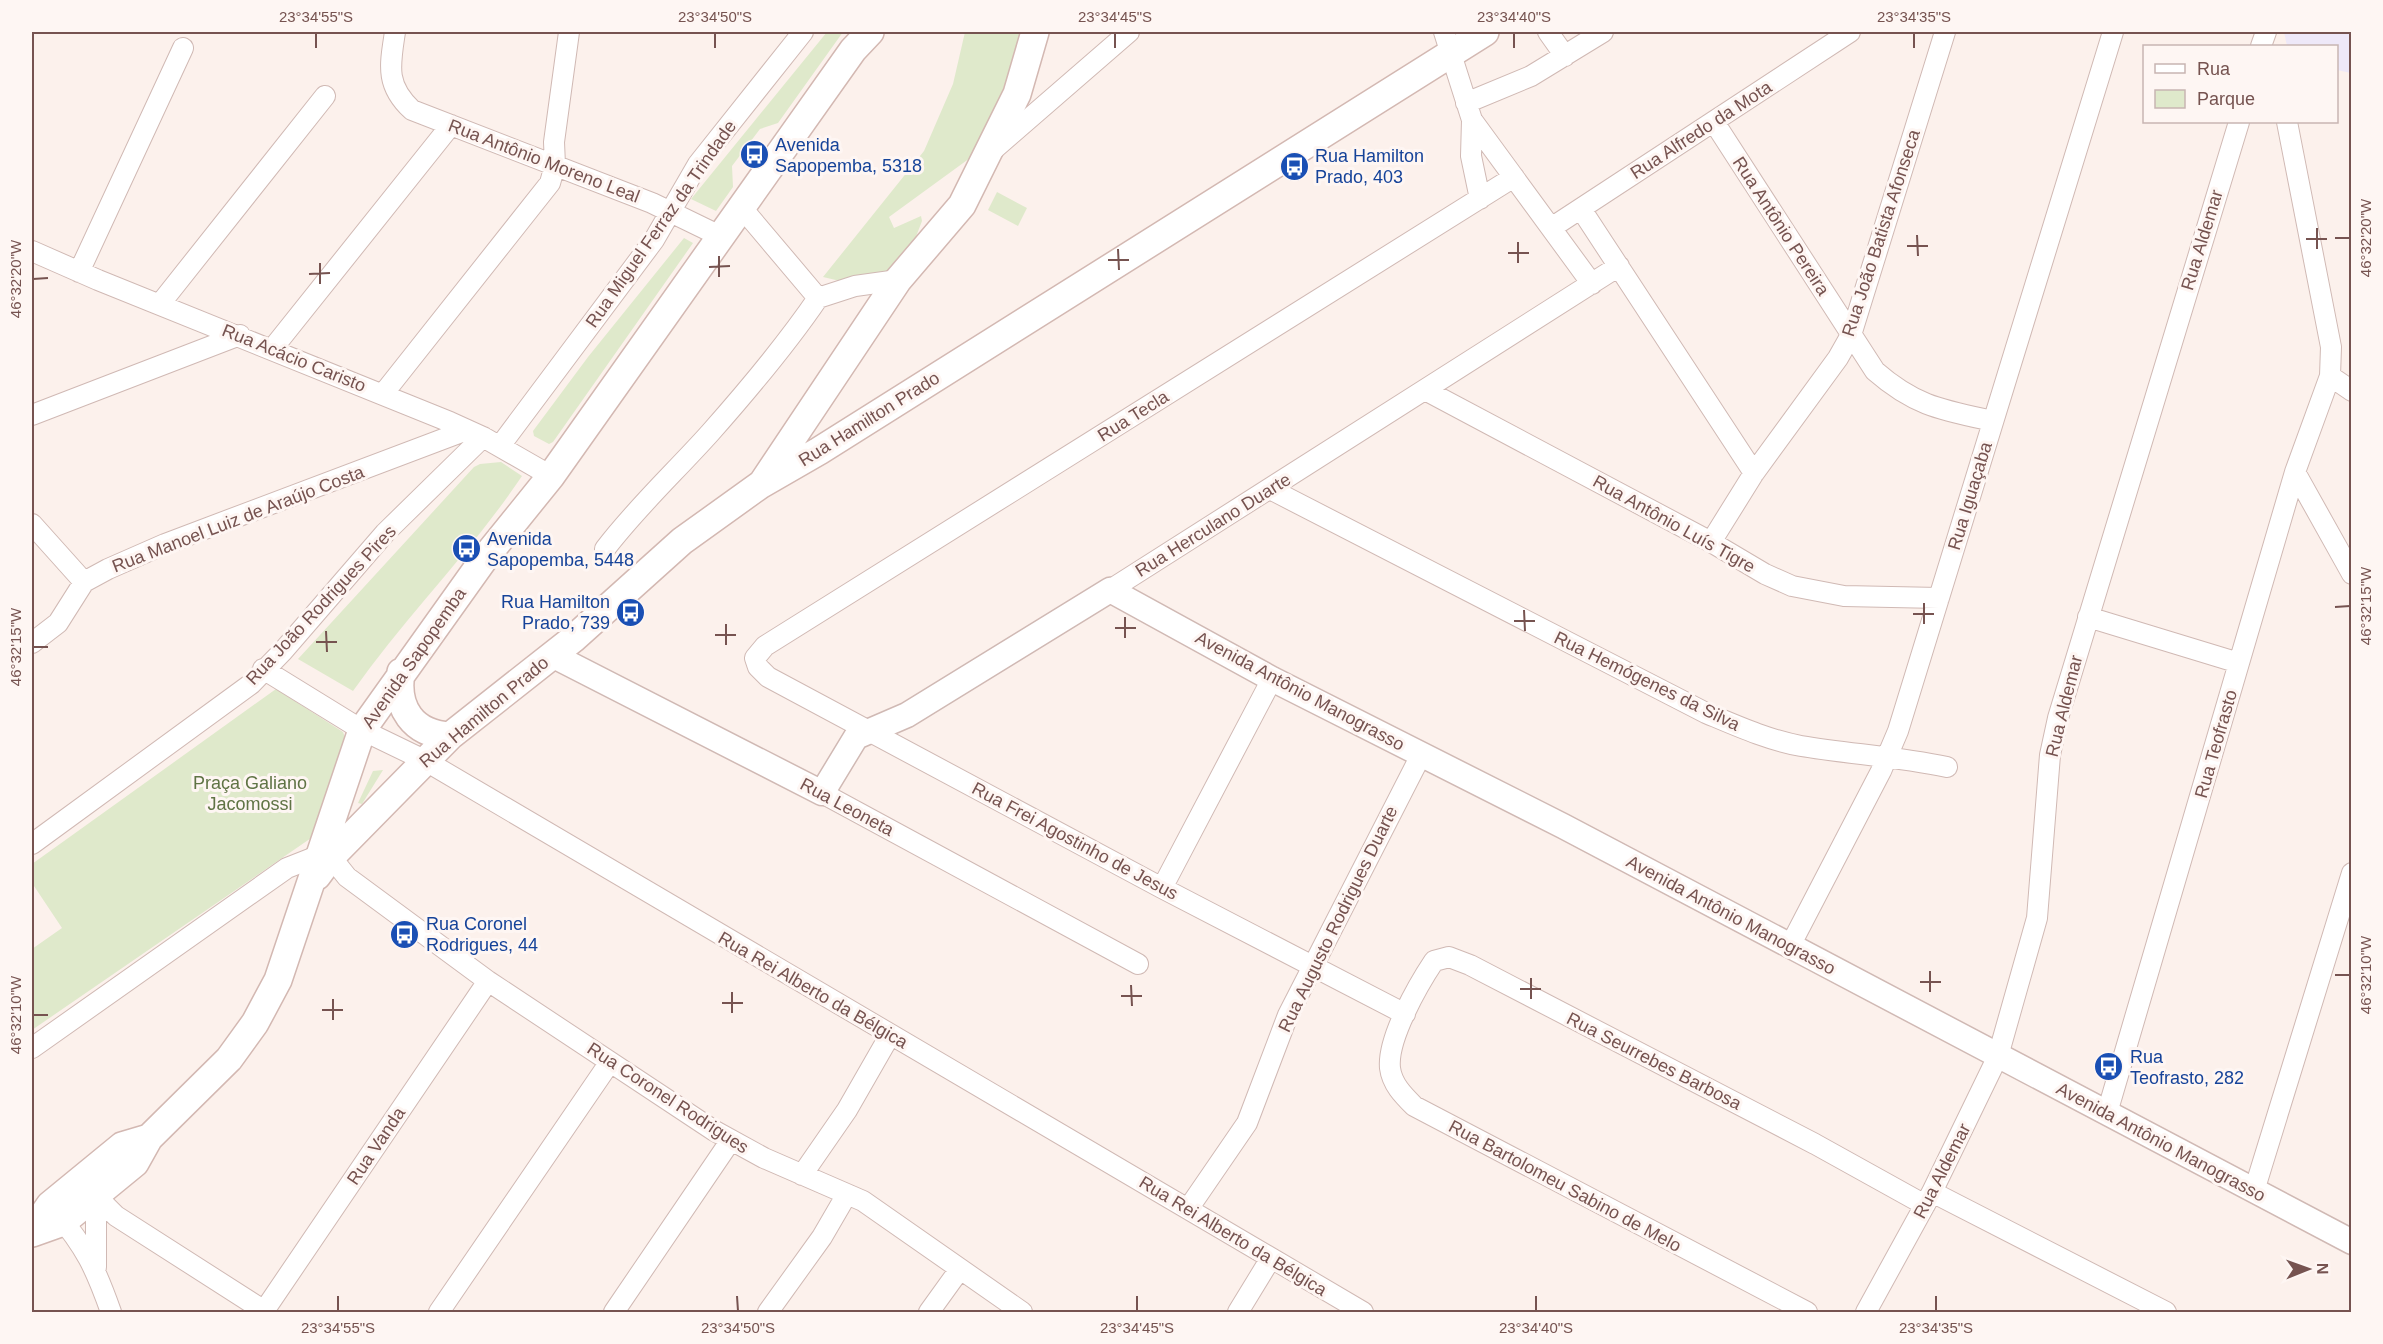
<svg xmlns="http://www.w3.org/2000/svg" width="2383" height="1344" font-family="Arial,sans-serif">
	<rect width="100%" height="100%" fill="#fcf1ec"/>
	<path fill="#eee8f8" d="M 2284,32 L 2351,32 L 2351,73 L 2337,70 L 2336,46 L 2287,46 Z"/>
	<path fill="#dfe9cb" d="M 827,32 L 843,32 L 778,123 L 760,129 L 732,166 L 733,187 L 716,211 L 691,199 Z
		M 965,32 L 1025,32 L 981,150 L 889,217 L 894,228 L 921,216 L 922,221 L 909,255 L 896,270 L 840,281 L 823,277 L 924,151 L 953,84 Z
		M 997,192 L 1027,208 L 1018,226 L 988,210 Z
		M 684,238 L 693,243 L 553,442 L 549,444 L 534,436 L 533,431 L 588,357 Z
		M 501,462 L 522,476 C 471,552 406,616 353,691 L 298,659 L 474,467 L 480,464 Z
		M 276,689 L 343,732 L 348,746 L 317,834 L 32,1030 L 32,949 L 62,928 L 32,883 L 32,864 Z
		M 383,770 L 362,804 L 358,803 L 373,771 Z"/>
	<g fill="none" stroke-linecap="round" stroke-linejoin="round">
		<defs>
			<path id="minor" d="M 395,32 C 390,65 385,85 412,110 L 652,203 L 722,237
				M 1444,32 L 1472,120 L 1592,284
				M 1548,32 L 1565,56
				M 2261,46 L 2266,32
				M 1466,103 L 1531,76 L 1603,32
				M 1472,120 L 1471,156 L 1480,199
				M 1714,122 L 1875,371 C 1915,406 1942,410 1993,421
				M 993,150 L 1129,32
				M 742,208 L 818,298
				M 1581,209 L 1754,473
				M 1551,228 L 1850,32
				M 32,251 L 98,280 L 450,422 L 483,437 L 551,476
				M 79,272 L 183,48
				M 818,298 L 855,286 L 898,280
				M 160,304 L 325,96
				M 273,348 L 451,125
				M 2330,376 L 2352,391
				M 1425,390 L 1711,542 L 1765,574 L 1792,586 L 1844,596 L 1939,598
				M 383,394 L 550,183 L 555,165 L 554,142 L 569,32
				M 32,415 L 240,335
				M 500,446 L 654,240 L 698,164 L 803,32
				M 2295,472 L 2352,574
				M 1270,489 L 1706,713 C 1737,726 1768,740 1801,746 C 1850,754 1899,757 1947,767
				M 32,524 L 84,582
				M 1711,542 L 1754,473 L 1838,358 L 1851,335 L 1945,32
				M 605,549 C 637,507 675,472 710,433 C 748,390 786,345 818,298
				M 1110,590 L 1619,266
				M 2088,617 L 2239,663
				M 32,643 L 58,623 L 84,582 L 108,569 L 165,544 L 467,430
				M 263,669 L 362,730 L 424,760 L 1363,1312
				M 822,793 L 1138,964
				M 32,844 L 251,684 L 283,651 L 385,533 L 483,437
				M 331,857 L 347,877 L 488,981 L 713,1130 L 764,1158 L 863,1201 L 1022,1312
				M 1162,888 L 1272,679
				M 1790,946 L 1881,771 L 1898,731 L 2113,32
				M 1405,1014 L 1162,888 L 768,677 L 758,667 L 755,658 L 765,646 L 1514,177
				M 32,1048 L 287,868 L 320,855
				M 2107,1113 L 2295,472 L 2330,376 L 2331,347 L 2287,122
				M 802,1175 L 847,1110 L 890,1035
				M 87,1187 L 116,1216 L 266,1312
				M 2254,1191 L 2352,873
				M 1932,1192 L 2166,1312
				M 96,1195 L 96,1267
				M 1188,1209 L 1247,1123 L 1288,1015 L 1421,755
				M 55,1211 C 86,1248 95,1267 111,1312
				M 264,1311 L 488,981
				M 439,1312 L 610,1062
				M 614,1312 L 731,1140
				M 768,1312 L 822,1237 L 847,1194
				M 929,1312 L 960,1269
				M 1238,1312 L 1271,1258
				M 1807,1312 L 1414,1106 C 1403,1095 1392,1084 1390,1068 C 1387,1039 1418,985 1434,961 L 1449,957 L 1470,965 L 1815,1144 L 1925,1205
				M 1866,1312 L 1932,1192 L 1998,1056 L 2037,918 L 2050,755 L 2058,718 L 2239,122"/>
			<path id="tertiary" d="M 552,655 L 822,793 L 856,737 L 907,715 L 1110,590 L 1272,679 L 1563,826 L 2352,1242"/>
			<path id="secondary" d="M 763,482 L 898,280 L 962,205 L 1017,94 L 1035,32
				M 401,672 C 395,708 413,734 450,736
				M 317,876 L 331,857 L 450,736 L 573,639 L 682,541 L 760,485 L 819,451 L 1485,32
				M 32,1231 L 50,1205 L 122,1146 L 149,1138
				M 32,1233 L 63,1222 L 135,1163 L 149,1138 L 229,1059 L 255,1023 L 278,980 L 362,730 L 484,559 L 551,476 L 853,50 L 870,32"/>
		</defs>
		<use href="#minor" stroke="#d0b9b4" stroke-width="22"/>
		<use href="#tertiary" stroke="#d0b9b4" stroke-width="27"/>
		<use href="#secondary" stroke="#d3b8b2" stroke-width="30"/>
		<use href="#minor" stroke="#fff" stroke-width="20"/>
		<use href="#tertiary" stroke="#fff" stroke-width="24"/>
		<use href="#secondary" stroke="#fff" stroke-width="27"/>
	</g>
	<path fill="none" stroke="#765350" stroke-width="2" d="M 316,33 L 316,48M 715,33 L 715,48M 1115,33 L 1115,48M 1514,33 L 1514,48M 1914,33 L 1914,48M 2317,228 L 2317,249M 1917,235 L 1918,256M 2335,238 L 2350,238M 2306,239 L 2327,239M 1518,242 L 1518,263M 1907,246 L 1928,246M 1118,249 L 1119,270M 1508,253 L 1529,253M 719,256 L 719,277M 1108,260 L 1129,260M 320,263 L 320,284M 709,267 L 730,266M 309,274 L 330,273M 33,279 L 48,278M 1924,603 L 1924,624M 2335,607 L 2350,606M 1524,610 L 1525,631M 1913,614 L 1934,614M 1125,617 L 1125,638M 1514,621 L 1535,621M 726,624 L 726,645M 1115,628 L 1136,628M 326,631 L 327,652M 715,635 L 736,635M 316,642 L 337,642M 33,647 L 48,647M 1930,971 L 1930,992M 2335,975 L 2350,975M 1531,978 L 1531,999M 1920,982 L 1941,982M 1131,985 L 1132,1006M 1520,989 L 1541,989M 732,992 L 732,1013M 1121,996 L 1142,996M 333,999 L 333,1020M 722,1003 L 743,1003M 322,1010 L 343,1010M 33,1015 L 48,1015M 338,1296 L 338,1311M 737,1296 L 738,1311M 1137,1296 L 1137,1311M 1536,1296 L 1536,1311M 1936,1296 L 1936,1311"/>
	<defs>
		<symbol id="bus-disc" viewBox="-11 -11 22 22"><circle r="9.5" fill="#1a4fb4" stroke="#fef6f3"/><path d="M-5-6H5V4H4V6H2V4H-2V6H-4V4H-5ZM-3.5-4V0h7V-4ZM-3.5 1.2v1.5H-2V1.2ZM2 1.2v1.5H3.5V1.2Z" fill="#fff"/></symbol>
	</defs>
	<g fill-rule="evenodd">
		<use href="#bus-disc" x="738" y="138" width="33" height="33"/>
		<use href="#bus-disc" x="1278" y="150" width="33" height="33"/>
		<use href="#bus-disc" x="450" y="532" width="33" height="33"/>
		<use href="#bus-disc" x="614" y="596" width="33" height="33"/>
		<use href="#bus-disc" x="388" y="918" width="33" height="33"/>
		<use href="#bus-disc" x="2092" y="1050" width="33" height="33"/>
	</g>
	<g text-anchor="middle" stroke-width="6" stroke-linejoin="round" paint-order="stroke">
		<g font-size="18" fill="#765350" stroke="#fef6f3">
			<text transform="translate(1701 130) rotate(-33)" y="6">Rua Alfredo da Mota</text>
			<text transform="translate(544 161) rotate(21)" y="6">Rua Antônio Moreno Leal</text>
			<text transform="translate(661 224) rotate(-55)" y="6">Rua Miguel Ferraz da Trindade</text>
			<text transform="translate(1781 226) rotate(57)" y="6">Rua Antônio Pereira</text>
			<text transform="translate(1881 233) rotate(-72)" y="6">Rua João Batista Afonseca</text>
			<text transform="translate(2202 240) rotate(-73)" y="6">Rua Aldemar</text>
			<text transform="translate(294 358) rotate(22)" y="6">Rua Acácio Caristo</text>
			<text transform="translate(1133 416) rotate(-32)" y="6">Rua Tecla</text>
			<text transform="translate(869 419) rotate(-32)" y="6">Rua Hamilton Prado</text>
			<text transform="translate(1970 496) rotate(-73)" y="6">Rua Iguaçaba</text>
			<text transform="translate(238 519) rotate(-21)" y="6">Rua Manoel Luiz de Araújo Costa</text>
			<text transform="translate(1674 524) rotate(29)" y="6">Rua Antônio Luís Tigre</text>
			<text transform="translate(1213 525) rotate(-32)" y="6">Rua Herculano Duarte</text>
			<text transform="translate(321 605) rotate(-47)" y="6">Rua João Rodrigues Pires</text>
			<text transform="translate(414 658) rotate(-55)" y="6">Avenida Sapopemba</text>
			<text transform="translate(1647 681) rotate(26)" y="6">Rua Hemógenes da Silva</text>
			<text transform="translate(1300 691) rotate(28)" y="6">Avenida Antônio Manograsso</text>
			<text transform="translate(2064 706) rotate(-76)" y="6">Rua Aldemar</text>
			<text transform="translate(484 712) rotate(-40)" y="6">Rua Hamilton Prado</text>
			<text transform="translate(2216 744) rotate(-74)" y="6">Rua Teofrasto</text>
			<text transform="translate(847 807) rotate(28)" y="6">Rua Leoneta</text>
			<text transform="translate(1075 841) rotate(28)" y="6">Rua Frei Agostinho de Jesus</text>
			<text transform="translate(1731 915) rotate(28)" y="6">Avenida Antônio Manograsso</text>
			<text transform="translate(1338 919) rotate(-64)" y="6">Rua Augusto Rodrigues Duarte</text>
			<text transform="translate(813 990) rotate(30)" y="6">Rua Rei Alberto da Bélgica</text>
			<text transform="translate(1654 1061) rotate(27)" y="6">Rua Seurrebes Barbosa</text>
			<text transform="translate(668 1098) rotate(33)" y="6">Rua Coronel Rodrigues</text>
			<text transform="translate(2161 1142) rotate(28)" y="6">Avenida Antônio Manograsso</text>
			<text transform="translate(376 1146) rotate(-56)" y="6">Rua Vanda</text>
			<text transform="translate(1942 1171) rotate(-63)" y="6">Rua Aldemar</text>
			<text transform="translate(1565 1186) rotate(28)" y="6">Rua Bartolomeu Sabino de Melo</text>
			<text transform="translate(1233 1236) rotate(31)" y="6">Rua Rei Alberto da Bélgica</text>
		</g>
		<g font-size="18" fill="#164399" stroke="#fef6f3" text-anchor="start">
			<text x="775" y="151">Avenida<tspan x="775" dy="21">Sapopemba, 5318</tspan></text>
			<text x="1315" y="162">Rua Hamilton<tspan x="1315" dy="21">Prado, 403</tspan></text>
			<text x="487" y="545">Avenida<tspan x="487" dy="21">Sapopemba, 5448</tspan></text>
			<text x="610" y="608" text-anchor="end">Rua Hamilton<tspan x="610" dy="21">Prado, 739</tspan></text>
			<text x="426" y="930">Rua Coronel<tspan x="426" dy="21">Rodrigues, 44</tspan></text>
			<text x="2130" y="1063">Rua<tspan x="2130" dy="21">Teofrasto, 282</tspan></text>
		</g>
		<g font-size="18" fill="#607445" stroke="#fef6f3">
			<text x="250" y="789">Praça Galiano<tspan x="250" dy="21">Jacomossi</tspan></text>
		</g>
	</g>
	<rect width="2383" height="1344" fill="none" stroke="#fef6f3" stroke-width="66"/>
	<rect x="2143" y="45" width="195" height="78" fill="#fef6f3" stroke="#c8b5b2" stroke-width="1.5"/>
	<rect x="2155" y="64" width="30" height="9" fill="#ffffff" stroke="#c8b5b2" stroke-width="1.5"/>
	<text x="2197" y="75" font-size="18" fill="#765350">Rua</text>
	<rect x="2155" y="90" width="30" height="18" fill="#dfe9cb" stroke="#c8b5b2" stroke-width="1.5"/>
	<text x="2197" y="105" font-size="18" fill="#765350">Parque</text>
	<g transform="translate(2308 1269) rotate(89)" stroke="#fef6f3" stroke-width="4.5" paint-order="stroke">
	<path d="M0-4.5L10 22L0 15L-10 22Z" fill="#765350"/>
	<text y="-9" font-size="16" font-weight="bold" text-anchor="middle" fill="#765350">N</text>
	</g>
	<rect x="33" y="33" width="2317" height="1278" fill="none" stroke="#765350" stroke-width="2"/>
	<g font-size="15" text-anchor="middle" fill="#765350">
		<text x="316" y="22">23°34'55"S</text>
		<text x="715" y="22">23°34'50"S</text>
		<text x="1115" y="22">23°34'45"S</text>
		<text x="1514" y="22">23°34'40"S</text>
		<text x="1914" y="22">23°34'35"S</text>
		<text transform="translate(2366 238) rotate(-90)" y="5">46°32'20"W</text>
		<text transform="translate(16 279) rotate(-90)" y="5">46°32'20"W</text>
		<text transform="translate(2366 606) rotate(-90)" y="5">46°32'15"W</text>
		<text transform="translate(16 647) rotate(-90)" y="5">46°32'15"W</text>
		<text transform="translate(2366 975) rotate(-90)" y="5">46°32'10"W</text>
		<text transform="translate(16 1015) rotate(-90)" y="5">46°32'10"W</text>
		<text x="338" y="1333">23°34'55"S</text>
		<text x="738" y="1333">23°34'50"S</text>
		<text x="1137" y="1333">23°34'45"S</text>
		<text x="1536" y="1333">23°34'40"S</text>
		<text x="1936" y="1333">23°34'35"S</text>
	</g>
</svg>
